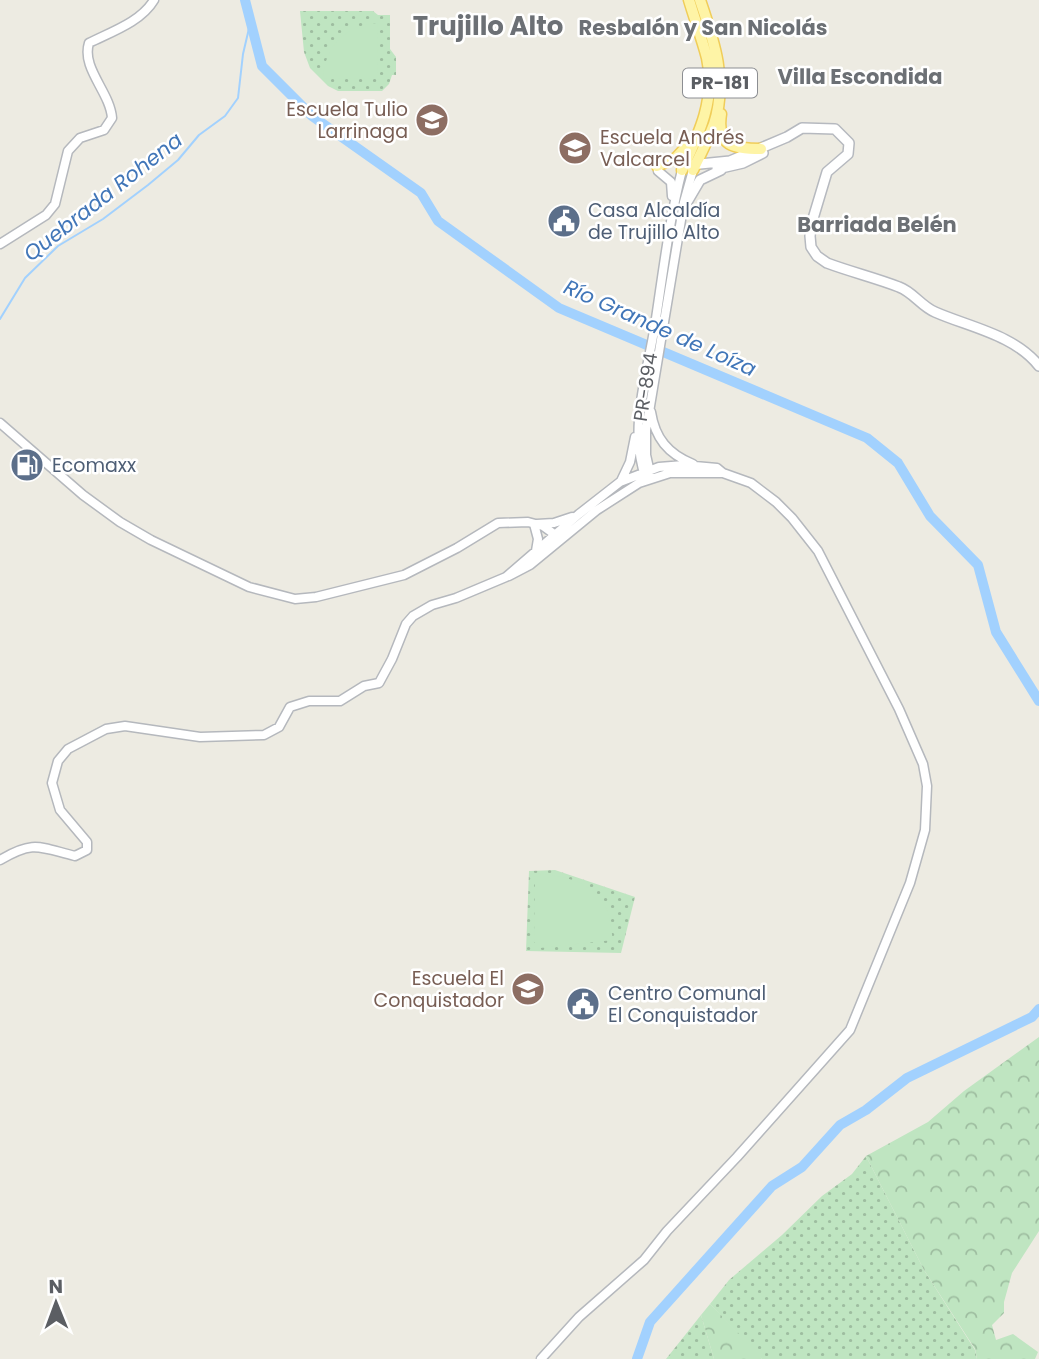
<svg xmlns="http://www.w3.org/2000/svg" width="1039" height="1359" font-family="Poppins,sans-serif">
	<defs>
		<pattern id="green-dots" width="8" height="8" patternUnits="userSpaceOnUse" patternTransform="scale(1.75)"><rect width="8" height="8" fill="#bfe5c1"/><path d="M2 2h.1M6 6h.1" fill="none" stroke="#9ebda0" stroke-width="1.8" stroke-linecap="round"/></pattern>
		<pattern id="forest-crowns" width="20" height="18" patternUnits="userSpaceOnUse" patternTransform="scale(1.75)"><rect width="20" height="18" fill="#bfe5c1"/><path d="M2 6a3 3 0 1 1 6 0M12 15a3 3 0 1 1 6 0" fill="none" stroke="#9ebda0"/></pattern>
	</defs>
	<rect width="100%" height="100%" fill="#edebe2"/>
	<path fill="url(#green-dots)" d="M 300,11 L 373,11 L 378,15 L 390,15 L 390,49 L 396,57 L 396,75 L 392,75 L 389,84 L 382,91 L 338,91 L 328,86 L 310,68 L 304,52 Z
		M 555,870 L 635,897 L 621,953 L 526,951 L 529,871 Z
		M 866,1156 L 924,1270 L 975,1350 L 977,1359 L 762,1359 L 710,1304 L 729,1280 L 782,1235 L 822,1196 L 852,1174 Z
		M 701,1315 L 714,1359 L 666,1359 Z"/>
	<path fill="url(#forest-crowns)" d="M 1039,1037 L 1039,1231 L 1012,1273 L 1004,1302 L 1004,1313 L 992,1325 L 996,1340 L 1013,1334 L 1038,1352 L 1035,1359 L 977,1359 L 975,1349 L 924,1270 L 866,1156 L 928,1122 L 964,1091 Z
		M 710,1304 L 758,1353 L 762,1359 L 714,1359 L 701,1315 Z"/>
	<path fill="#bfe5c1" d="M 378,23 L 377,79 L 323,78 C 325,46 346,25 378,23 Z
		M 535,874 C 562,874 593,882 606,908 C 611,918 611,930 613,940 L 540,948 L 534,942 Z"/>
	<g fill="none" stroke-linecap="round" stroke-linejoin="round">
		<path stroke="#a2d1fe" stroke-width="2" d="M 0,319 L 25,278 L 58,246 L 103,219 L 148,185 L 178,160 L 199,135 L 225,116 L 238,98 L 243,54 L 250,24"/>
		<path stroke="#a2d1fe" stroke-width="10" d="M 245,0 L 262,66 L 312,116 L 421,193 L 438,221 L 559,308 L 867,438 L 898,463 L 930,516 L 978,565 L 996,632 L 1039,701
			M 637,1359 L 650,1322 L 772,1186 L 802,1167 L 840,1125 L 866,1110 L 907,1078 L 1032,1017 L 1039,1009"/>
		<defs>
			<path id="tertiary" d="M 658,171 L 671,182 L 672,196
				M 0,244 L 46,215 L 55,204 L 68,151 L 80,138 L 104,130 L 112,118 C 110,92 81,68 89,43 C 111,32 141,22 154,0
				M 651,412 C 655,438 668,454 693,464
				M 0,423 L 83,495 L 120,522 L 151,540 L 249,587 L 295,599 L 316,597 L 404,575 L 457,548 L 498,523 L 528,522 L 543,526 L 561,539
				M 651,477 L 646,455 L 646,430 L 684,202 L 693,170
				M 646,479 C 628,430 647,375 655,325 C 663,273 669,221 682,170
				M 621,481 L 630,462 L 635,437
				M 534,524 L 538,539 L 536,551
				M 537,524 L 554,523 L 572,517
				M 509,576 L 530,565 L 597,510 L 639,483 L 670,473 L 723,473
				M 0,860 C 34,840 39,847 75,856 L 87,850 L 87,842 L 60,810 L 52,783 L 58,761 L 68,749 L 106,729 L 125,726 L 200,737 L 264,735 L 279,727 L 290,707 L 309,701 L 340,701 L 364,686 L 379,683 L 392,659 L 406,624 L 413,616 L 432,605 L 456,598 L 506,577 L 579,514 L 620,482 L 659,467 L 684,465 L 717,468 L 723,473 L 751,483 L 776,502 L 792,518 L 818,551 L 899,709 L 923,764 L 927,786 L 925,830 L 910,883 L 850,1030 L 737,1157 L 667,1231 L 644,1260 L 579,1317 L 541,1359"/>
			<path id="secondary" d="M 690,165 L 730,161 L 787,137 L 802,128 L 835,129 L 849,143 L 848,154 L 827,172 L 812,222 L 810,236 L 811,247 L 817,256 L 827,263 C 851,272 876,278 899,287 C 913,292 921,306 935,312 C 969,327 1015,335 1039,366
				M 717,169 L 743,163 L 763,153
				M 683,209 L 700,180 L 721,170"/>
			<path id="primary" d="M 721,114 C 716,146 734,149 761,149
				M 657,166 L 676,158 L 690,143
				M 682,170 C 699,134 716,99 707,58 C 702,39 695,20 689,0
				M 693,170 C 700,155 708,140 714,124 C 728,81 714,41 700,0"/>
		</defs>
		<use href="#tertiary" stroke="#b5b8bd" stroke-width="11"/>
		<use href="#secondary" stroke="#b6b9bf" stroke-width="12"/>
		<use href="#primary" stroke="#f0cd59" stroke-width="13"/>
		<use href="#tertiary" stroke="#fff" stroke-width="8"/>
		<use href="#secondary" stroke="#fff" stroke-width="9"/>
		<use href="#primary" stroke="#fef4a6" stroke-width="10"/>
	</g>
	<defs>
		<symbol id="school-disc" viewBox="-11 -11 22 22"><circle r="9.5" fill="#8d6e63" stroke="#fff"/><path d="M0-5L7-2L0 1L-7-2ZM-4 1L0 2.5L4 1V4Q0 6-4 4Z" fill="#fff"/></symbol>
		<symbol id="civic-disc" viewBox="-11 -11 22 22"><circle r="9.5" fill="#5c6f8a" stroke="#fff"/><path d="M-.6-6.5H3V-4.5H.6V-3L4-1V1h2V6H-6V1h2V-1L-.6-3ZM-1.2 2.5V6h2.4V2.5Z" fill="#fff"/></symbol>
		<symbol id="fuel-disc" viewBox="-11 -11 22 22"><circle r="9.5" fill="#5c6f8a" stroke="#fff"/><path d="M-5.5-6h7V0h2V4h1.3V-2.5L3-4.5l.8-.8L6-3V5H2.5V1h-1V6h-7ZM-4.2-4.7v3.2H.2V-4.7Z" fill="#fff"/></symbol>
	</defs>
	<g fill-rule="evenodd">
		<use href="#school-disc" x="413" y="101" width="38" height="38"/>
		<use href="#school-disc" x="556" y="129" width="38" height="38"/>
		<use href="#civic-disc" x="545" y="202" width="38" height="38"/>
		<use href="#fuel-disc" x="8" y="446" width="38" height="38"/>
		<use href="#school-disc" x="509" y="970" width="38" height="38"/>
		<use href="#civic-disc" x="564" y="985" width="38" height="38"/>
	</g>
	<g text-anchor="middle" stroke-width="5" stroke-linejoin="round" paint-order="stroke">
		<rect fill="#fff" stroke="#8c8e92" stroke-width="2" x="683" y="68.5" width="74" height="29" rx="5"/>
		<g font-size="18" font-weight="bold" fill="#5b5e63">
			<text x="720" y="89">PR-181</text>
		</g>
		<g font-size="19" fill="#785e54" stroke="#fff" text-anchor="end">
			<text x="408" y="116">Escuela Tulio<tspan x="408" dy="22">Larrinaga</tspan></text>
			<text x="600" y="144" text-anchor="start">Escuela Andrés<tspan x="600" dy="22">Valcarcel</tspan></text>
			<text x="504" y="985">Escuela El<tspan x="504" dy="22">Conquistador</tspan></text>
		</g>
		<g font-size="19" fill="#4e5e75" stroke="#fff" text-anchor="start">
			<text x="588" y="217">Casa Alcaldía<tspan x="588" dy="22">de Trujillo Alto</tspan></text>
			<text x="52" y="472">Ecomaxx</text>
			<text x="608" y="1000">Centro Comunal<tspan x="608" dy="22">El Conquistador</tspan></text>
		</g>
		<g font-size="19" fill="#5b5e63" stroke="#fff">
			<text transform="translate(645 387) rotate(-81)" y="7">PR-894</text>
		</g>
		<g font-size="21" font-weight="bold" fill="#6c7075" stroke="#fff">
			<text x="703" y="35">Resbalón y San Nicolás</text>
			<text x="860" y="84">Villa Escondida</text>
			<text x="877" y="232">Barriada Belén</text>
		</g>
		<g font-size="21" font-style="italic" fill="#4176b8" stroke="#fff">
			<text transform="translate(103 197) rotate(-38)" y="7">Quebrada Rohena</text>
			<text transform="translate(660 328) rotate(24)" y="7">Río Grande de Loíza</text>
		</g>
		<g font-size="26" font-weight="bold" fill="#6c7075" stroke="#fff">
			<text x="488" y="35">Trujillo Alto</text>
		</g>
	</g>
	<g transform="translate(56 1303) rotate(359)" stroke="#ffffff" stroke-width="5" paint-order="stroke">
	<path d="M0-5L12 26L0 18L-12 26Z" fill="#5b5e63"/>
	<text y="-10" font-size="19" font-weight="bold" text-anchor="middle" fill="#5b5e63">N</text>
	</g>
</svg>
